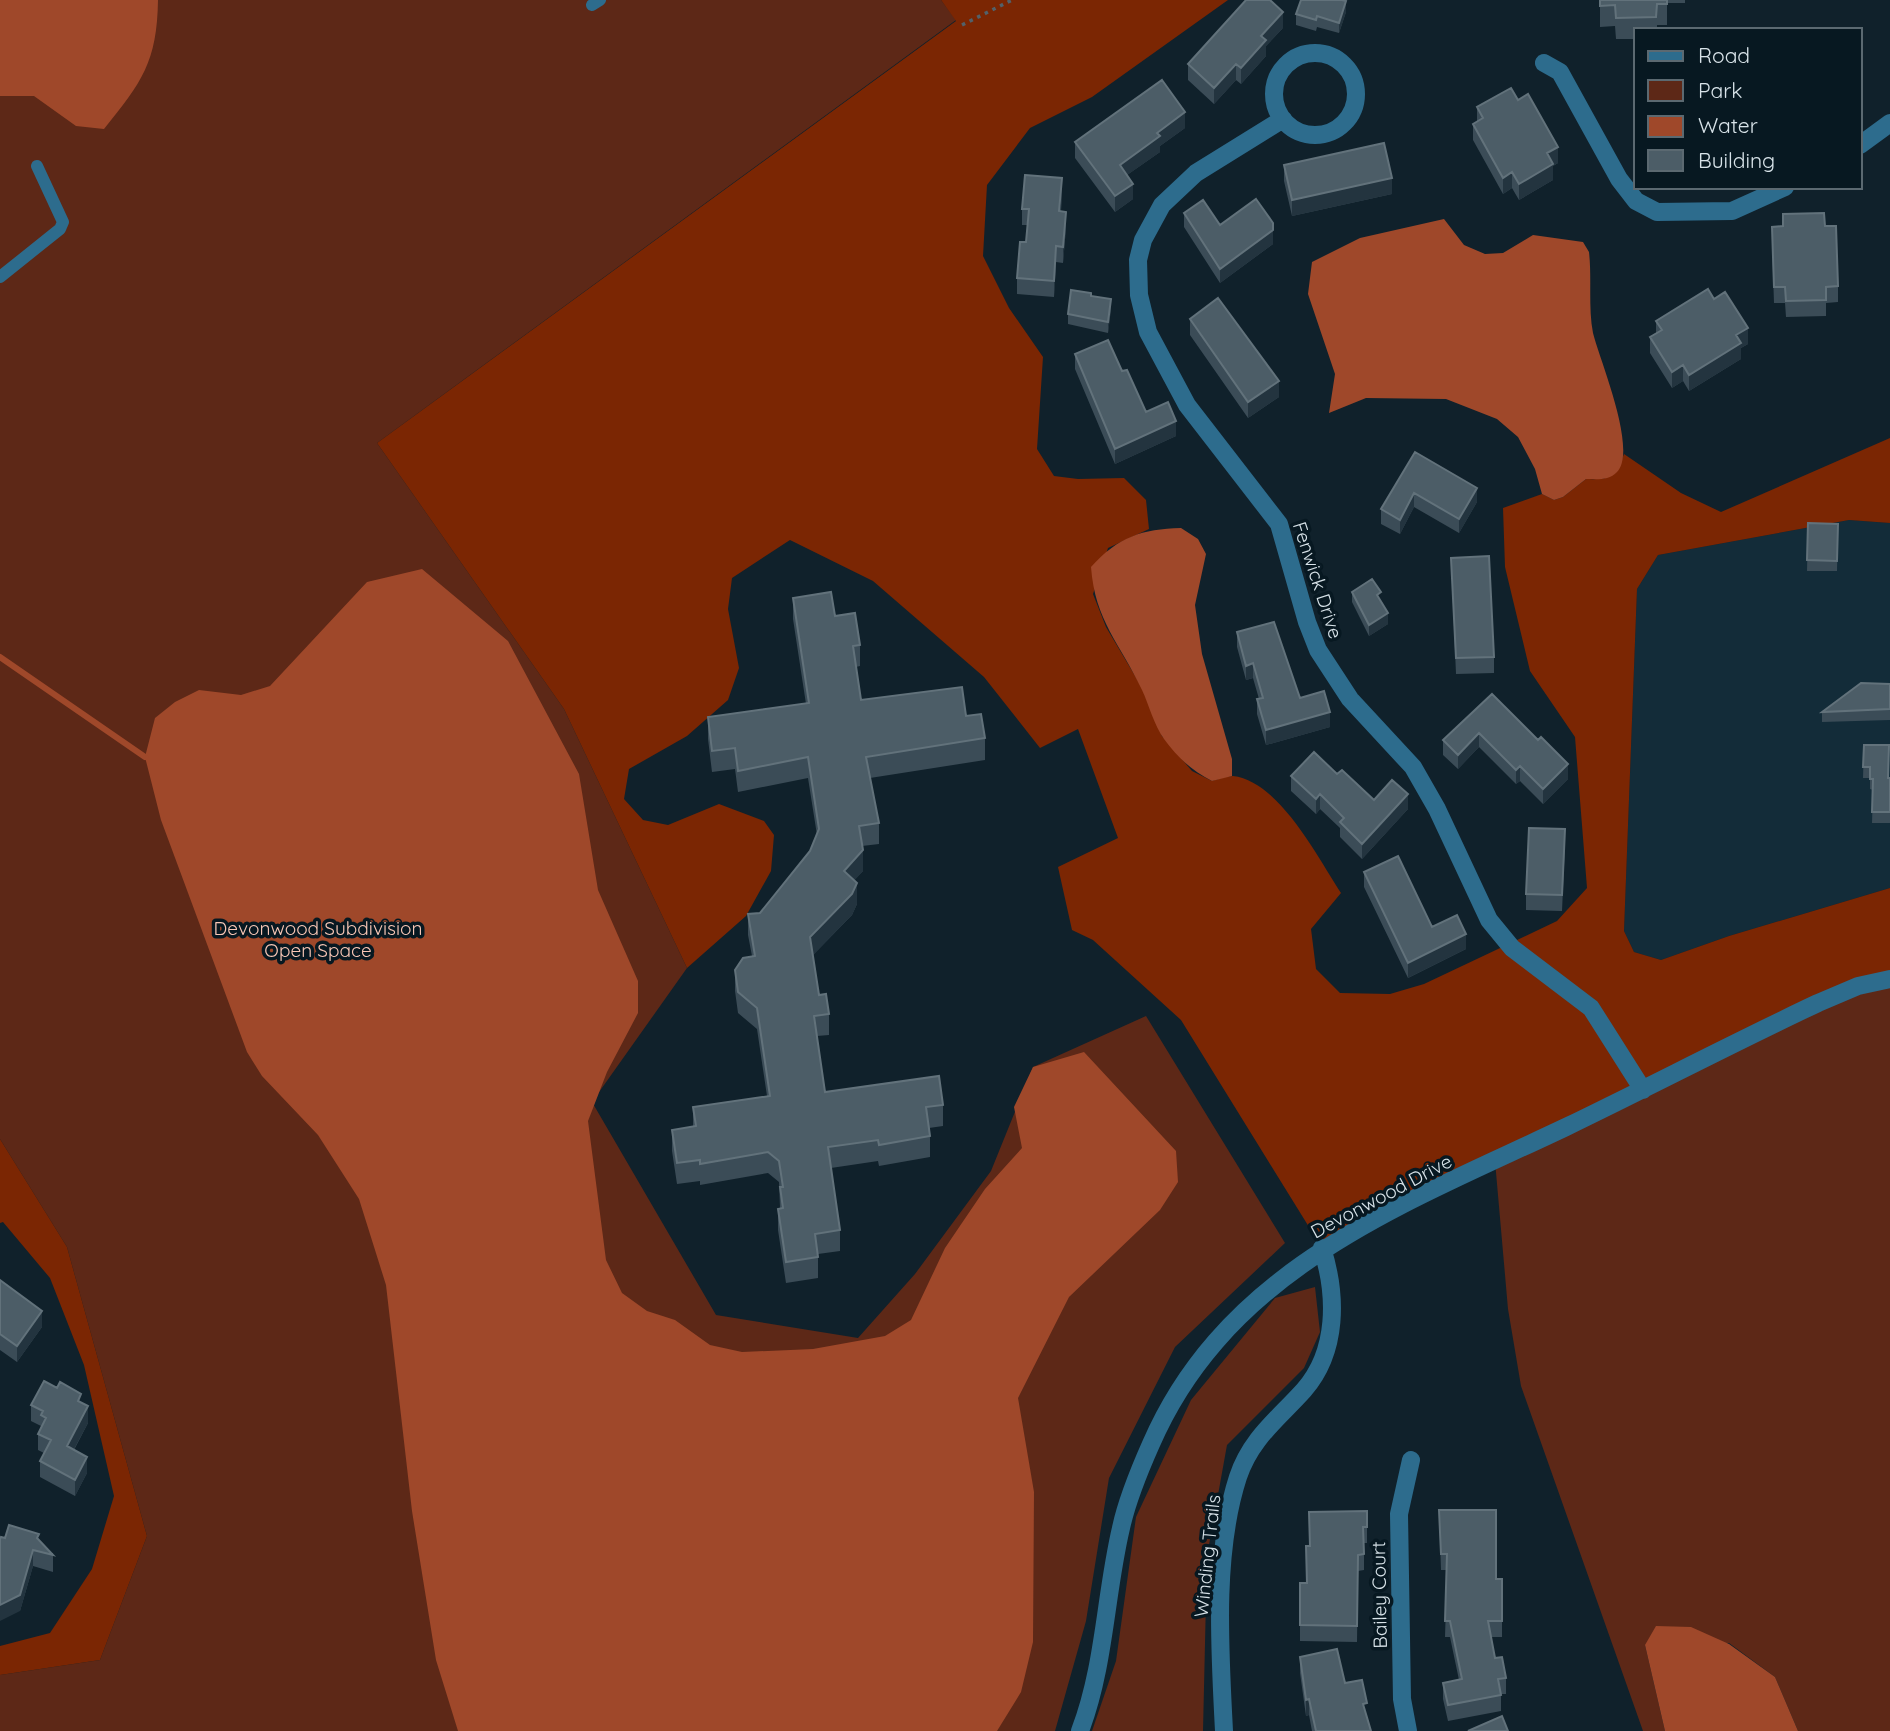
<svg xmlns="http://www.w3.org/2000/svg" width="1890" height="1731" font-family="Quicksand,sans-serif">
	<rect width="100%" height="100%" fill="#10212b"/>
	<path fill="#132c39" d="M 1849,520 L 1890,523 L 1890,888 L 1729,936 L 1661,960 L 1634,952 L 1624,931 L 1637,589 L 1658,555 Z"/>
	<path fill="#5d2817" d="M 0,0 L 941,0 L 956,20 L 377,443 L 564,709 L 687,968 L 592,1102 L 716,1315 L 858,1338 L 915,1274 L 991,1171 L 1033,1067 L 1146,1016 L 1285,1243 L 1175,1347 L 1109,1478 L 1086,1621 L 1055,1731 L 0,1731 L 0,1675 L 100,1660 L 147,1536 L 67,1247 L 0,1139 Z
		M 1890,979 L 1890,1731 L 1798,1731 L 1775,1677 L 1729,1643 L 1645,1645 L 1665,1731 L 1643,1731 L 1521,1386 L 1508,1309 L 1495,1161 Z
		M 1315,1287 L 1320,1332 L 1304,1368 L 1227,1445 L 1207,1556 L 1203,1731 L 1092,1731 L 1116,1661 L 1136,1517 L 1191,1400 L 1275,1298 Z"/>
	<path fill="#7b2603" d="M 941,0 L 1228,0 L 1092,97 L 1030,128 L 987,185 L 983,256 L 1009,308 L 1043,357 L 1037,449 L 1054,476 L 1078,479 L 1124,478 L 1146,500 L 1149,529 L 1108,548 L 1093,594 L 1106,627 L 1141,686 L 1162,736 L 1192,771 L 1212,781 C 1218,779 1227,776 1233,776 C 1279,781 1318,858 1341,893 L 1311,929 L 1316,969 L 1340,993 L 1390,994 L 1424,984 L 1557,921 L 1587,888 L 1575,737 L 1530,671 L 1505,567 L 1503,508 L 1542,494 L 1554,500 L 1563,497 L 1586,479 C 1611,480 1615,477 1624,454 L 1681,493 L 1721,512 L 1890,438 L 1890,523 L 1849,520 L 1658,555 L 1637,589 L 1624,931 L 1634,952 L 1661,960 L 1729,936 L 1890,888 L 1890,979 L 1858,987 L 1322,1248 L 1181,1020 L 1093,940 L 1072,930 L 1058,867 L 1118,838 L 1078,729 L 1040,748 L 984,677 L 873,581 L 790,540 L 732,578 L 728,609 L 739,668 L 728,700 L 687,736 L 629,769 L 624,799 L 643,820 L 668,825 L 719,804 L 764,821 L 774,835 L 771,871 L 746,916 L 687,968 L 564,709 L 377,443 L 956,21 Z
		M 0,1139 L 67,1247 L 147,1536 L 100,1660 L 0,1675 L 0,1646 L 50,1633 L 92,1569 L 114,1496 L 84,1365 L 50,1278 L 3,1222 L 0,1223 Z"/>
	<path fill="#9f482a" d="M 0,0 L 158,0 C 157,62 142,82 104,129 L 76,126 L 34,96 L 0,96 Z
		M 1444,219 L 1464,245 L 1485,254 L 1503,253 L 1533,235 L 1583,242 L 1589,252 C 1592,278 1588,308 1593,333 C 1600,361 1638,450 1617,472 C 1609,481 1596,479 1586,479 L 1563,497 L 1554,500 L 1542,494 L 1535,469 L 1518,437 L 1497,419 L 1446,399 L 1366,398 L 1329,413 L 1335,374 L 1308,294 L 1312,262 L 1360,238 Z
		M 1181,528 L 1198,539 L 1206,554 L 1195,605 L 1202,654 L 1232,759 L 1232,776 L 1212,781 C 1192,771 1177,757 1164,739 C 1154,725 1149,705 1142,690 C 1120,643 1095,621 1091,567 C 1118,537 1142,529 1181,528 Z
		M 422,569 L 508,641 L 579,774 L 598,890 L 638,981 L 638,1013 L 607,1072 L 588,1121 L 606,1260 L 622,1293 L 647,1311 L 675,1320 L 710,1345 L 742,1352 L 813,1349 L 885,1336 L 911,1320 L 945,1248 L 985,1189 L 1022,1148 L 1014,1107 L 1033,1067 L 1084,1052 L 1176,1151 L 1178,1182 L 1160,1210 L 1069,1297 L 1018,1398 L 1034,1492 L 1033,1642 L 1021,1692 L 997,1731 L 458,1731 L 436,1660 L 412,1511 L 386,1285 L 359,1199 L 318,1135 L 262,1076 L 247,1052 L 161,820 L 145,757 L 155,718 L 175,702 L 199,690 L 241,695 L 270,686 L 367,582 Z
		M 1656,1626 L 1691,1627 L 1729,1644 L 1775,1677 L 1798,1731 L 1665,1731 L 1645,1645 Z"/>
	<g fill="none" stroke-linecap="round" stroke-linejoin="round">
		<path stroke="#9f482a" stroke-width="6" d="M 0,657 L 145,757"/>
		<path stroke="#52616a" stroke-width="3.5" stroke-dasharray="3.5 5" stroke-linecap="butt" d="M 962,25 L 1012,0"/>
		<path stroke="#2d6c8d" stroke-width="12" d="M 592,5 L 600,0
			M 0,277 L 60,229 L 63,222 L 37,166"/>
		<path stroke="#2d6c8d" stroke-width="18" d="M1274 94a41 41 0 1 1 82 0a41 41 0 1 1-82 0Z
			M 1544,63 L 1560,72 L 1619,179 L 1636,201 L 1657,212 L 1732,211 L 1785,187
			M 1283,119 L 1196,173 L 1162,205 L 1143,240 L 1138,260 L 1139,295 L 1148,332 L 1187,405 L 1279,524 L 1307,622 L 1318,650 L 1350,699 L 1413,767 L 1437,809 L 1489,920 L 1512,948 L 1591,1008 L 1643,1090
			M 1860,145 L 1890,123
			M 1080,1731 C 1105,1665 1105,1596 1121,1528 C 1127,1500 1139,1471 1151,1444 C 1228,1267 1404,1204 1566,1127 C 1651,1086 1733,1043 1818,1003 L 1858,986 L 1890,979
			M 1224,1731 C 1220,1651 1213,1554 1238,1477 C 1251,1438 1278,1419 1304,1390 C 1338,1351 1337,1295 1322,1248
			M 1408,1731 L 1402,1699 L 1399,1514 L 1411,1460"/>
	</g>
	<path fill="#3b4c57" d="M 1600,0 L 1685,0 L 1685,3 L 1667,3 L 1667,25 L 1657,25 L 1657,30 L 1636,30 L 1636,39 L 1616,39 L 1615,26 L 1600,27 Z
		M 1346,12 L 1339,33 L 1317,27 L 1316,31 L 1296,25 L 1296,14 Z
		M 1283,28 L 1266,46 L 1266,56 L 1241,84 L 1236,80 L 1214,104 L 1188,80 L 1188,64 Z
		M 1518,100 L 1558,163 L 1553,166 L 1553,180 L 1519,200 L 1512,188 L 1503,194 L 1473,140 L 1473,124 L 1477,121 L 1477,107 Z
		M 1185,128 L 1160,146 L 1160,152 L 1127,175 L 1133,199 L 1115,212 L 1075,158 L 1075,142 Z
		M 1284,165 L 1392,194 L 1292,216 L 1284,181 Z
		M 1062,194 L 1061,211 L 1066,228 L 1063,263 L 1056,262 L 1054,297 L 1017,294 L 1017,278 L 1026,242 L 1028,225 L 1022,225 L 1022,209 Z
		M 1184,213 L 1220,225 L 1273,244 L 1220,283 L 1184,227 Z
		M 1825,226 L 1838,286 L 1838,302 L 1826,303 L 1826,316 L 1786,317 L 1785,303 L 1774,303 L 1772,243 Z
		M 1714,299 L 1748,344 L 1741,348 L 1741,359 L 1689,391 L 1683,381 L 1672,388 L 1650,353 L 1650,337 L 1656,333 L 1656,321 Z
		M 1111,309 L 1108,333 L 1068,324 L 1068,314 Z
		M 1190,319 L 1279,397 L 1248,418 L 1190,335 Z
		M 1075,354 L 1122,371 L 1146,412 L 1176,436 L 1115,464 L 1075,369 Z
		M 1415,452 L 1477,502 L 1459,533 L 1414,507 L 1400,534 L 1381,524 L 1381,509 Z
		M 1808,523 L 1838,524 L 1837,571 L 1807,571 Z
		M 1451,558 L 1494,657 L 1494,673 L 1456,674 Z
		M 1352,592 L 1381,602 L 1388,624 L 1369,636 L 1352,602 Z
		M 793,598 L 835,616 L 860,645 L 860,666 L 856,667 L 861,700 L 966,716 L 985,738 L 985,760 L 870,778 L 879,823 L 879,844 L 862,846 L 863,871 L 854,880 L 857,904 L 852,915 L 813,955 L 819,995 L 829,1014 L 829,1035 L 817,1036 L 825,1092 L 943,1105 L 943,1126 L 929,1128 L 930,1136 L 930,1157 L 879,1166 L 878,1161 L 831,1168 L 840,1230 L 840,1251 L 818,1254 L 818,1278 L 786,1283 L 778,1230 L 778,1209 L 780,1208 L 779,1182 L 768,1173 L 700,1185 L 700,1181 L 677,1184 L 672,1151 L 672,1130 L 693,1127 L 693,1107 L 767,1096 L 757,1029 L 738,1013 L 735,991 L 735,970 L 752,956 L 748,935 L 748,914 L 760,913 L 810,851 L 817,835 L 808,778 L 738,792 L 735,769 L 712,772 L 708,739 L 708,717 L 806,704 L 793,619 Z
		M 1237,632 L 1300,698 L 1330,727 L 1266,745 L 1257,714 L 1257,699 L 1259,699 L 1253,678 L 1246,680 L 1237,647 Z
		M 1890,684 L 1890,720 L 1822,722 L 1822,712 Z
		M 1492,694 L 1568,779 L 1543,804 L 1520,781 L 1516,784 L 1479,747 L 1458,769 L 1443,755 L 1443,740 Z
		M 1864,745 L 1888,778 L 1890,778 L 1890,823 L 1872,823 L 1873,790 L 1870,789 L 1870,778 L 1863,778 Z
		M 1337,774 L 1374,800 L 1408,809 L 1362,859 L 1340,837 L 1340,828 L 1320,809 L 1316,814 L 1291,791 L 1291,776 Z
		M 1565,845 L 1562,911 L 1526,910 L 1526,894 Z
		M 1364,872 L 1432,927 L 1466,949 L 1408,978 L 1364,887 Z
		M 0,1280 L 42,1327 L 17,1362 L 0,1350 Z
		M 81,1402 L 88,1423 L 74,1450 L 87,1473 L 75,1496 L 40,1477 L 40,1461 L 44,1453 L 38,1450 L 38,1434 L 41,1426 L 31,1421 L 31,1405 Z
		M 1439,1510 L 1496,1579 L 1502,1579 L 1502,1637 L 1491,1637 L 1495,1658 L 1506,1678 L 1506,1694 L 1501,1694 L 1501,1711 L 1448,1721 L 1443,1699 L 1443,1683 L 1459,1680 L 1450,1637 L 1445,1637 L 1447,1570 L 1441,1570 Z
		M 1367,1511 L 1367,1543 L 1364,1543 L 1364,1570 L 1358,1571 L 1357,1642 L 1300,1641 L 1300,1583 L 1307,1583 L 1306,1546 L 1310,1546 Z
		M 5,1538 L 39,1540 L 53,1555 L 53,1572 L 33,1566 L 20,1611 Z
		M 1300,1657 L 1345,1683 L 1367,1716 L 1371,1731 L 1312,1731 L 1309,1715 L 1306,1716 L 1300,1673 Z"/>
	<path fill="#23343f" d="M 1346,1 L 1346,12 L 1339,33 L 1339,23 Z
		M 1283,12 L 1283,28 L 1266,46 L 1266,56 L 1241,84 L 1241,68 L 1261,36 Z
		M 1236,64 L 1236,80 L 1214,104 L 1214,88 Z
		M 1185,112 L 1185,128 L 1160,146 L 1160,152 L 1120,180 L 1120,165 L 1157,133 Z
		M 1558,147 L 1558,163 L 1553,166 L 1553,180 L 1519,200 L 1519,184 L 1547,153 Z
		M 1512,172 L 1512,188 L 1503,194 L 1503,178 Z
		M 1062,178 L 1062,194 L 1059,227 L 1059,211 Z
		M 1392,178 L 1392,194 L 1292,216 L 1292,200 Z
		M 1133,184 L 1133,199 L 1115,212 L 1115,196 Z
		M 1066,212 L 1066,228 L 1063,263 L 1063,247 Z
		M 1273,230 L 1273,244 L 1220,283 L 1220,269 Z
		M 1056,246 L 1056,262 L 1054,297 L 1054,281 Z
		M 1111,299 L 1111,309 L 1108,333 L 1108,322 Z
		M 1748,328 L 1748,344 L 1741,348 L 1741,359 L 1689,391 L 1689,375 L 1736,335 Z
		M 1683,365 L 1683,381 L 1672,388 L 1672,372 Z
		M 1279,381 L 1279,397 L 1248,418 L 1248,402 Z
		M 1176,421 L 1176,436 L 1115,464 L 1115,449 Z
		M 1477,488 L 1477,502 L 1459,533 L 1459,519 Z
		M 1414,493 L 1414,507 L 1400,534 L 1400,520 Z
		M 1388,613 L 1388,624 L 1369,636 L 1369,625 Z
		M 1253,663 L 1253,678 L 1246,680 L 1246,666 Z
		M 1330,712 L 1330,727 L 1266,745 L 1266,730 Z
		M 1479,733 L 1479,747 L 1458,769 L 1458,755 Z
		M 1568,764 L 1568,779 L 1543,804 L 1543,789 Z
		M 1520,766 L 1520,781 L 1516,784 L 1516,770 Z
		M 1320,794 L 1320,809 L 1316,814 L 1316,799 Z
		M 1408,794 L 1408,809 L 1362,859 L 1362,844 Z
		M 863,850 L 863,871 L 844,892 L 844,871 Z
		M 857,883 L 857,904 L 852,915 L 810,958 L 810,937 Z
		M 1466,934 L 1466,949 L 1408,978 L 1408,963 Z
		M 42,1311 L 42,1327 L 17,1362 L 17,1346 Z
		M 88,1406 L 88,1423 L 67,1462 L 67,1446 Z
		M 87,1457 L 87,1473 L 75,1496 L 75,1480 Z
		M 33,1550 L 33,1566 L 20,1611 L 0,1621 L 0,1605 Z
		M 1309,1699 L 1309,1715 L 1306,1716 L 1306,1700 Z"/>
	<path fill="#4c5d67" stroke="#62727b" stroke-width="2" d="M 1246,0 L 1270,0 L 1283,12 L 1261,36 L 1266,40 L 1241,68 L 1236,64 L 1214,88 L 1188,64 Z
		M 1301,0 L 1342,0 L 1346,1 L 1339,23 L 1317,16 L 1316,20 L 1296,14 Z
		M 1600,0 L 1667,0 L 1667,4 L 1657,4 L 1656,17 L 1616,18 L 1615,5 L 1600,6 Z
		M 1162,80 L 1185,112 L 1157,133 L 1160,136 L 1120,165 L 1133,184 L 1115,196 L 1075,142 Z
		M 1511,88 L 1518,100 L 1528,94 L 1558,147 L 1547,153 L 1553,164 L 1519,184 L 1512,172 L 1503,178 L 1473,124 L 1483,118 L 1477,107 Z
		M 1384,143 L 1392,178 L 1292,200 L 1284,165 Z
		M 1025,175 L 1062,178 L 1059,211 L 1066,212 L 1063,247 L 1056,246 L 1054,281 L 1017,278 L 1020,242 L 1026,242 L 1029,209 L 1022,209 Z
		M 1256,199 L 1273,223 L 1273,230 L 1220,269 L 1184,213 L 1203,200 L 1220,225 Z
		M 1824,213 L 1825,226 L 1836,226 L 1838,286 L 1826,287 L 1826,300 L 1786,301 L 1785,287 L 1774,287 L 1772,227 L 1783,226 L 1783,214 Z
		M 1708,289 L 1714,299 L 1725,292 L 1748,328 L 1736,335 L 1741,343 L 1689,375 L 1683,365 L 1672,372 L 1650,337 L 1662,330 L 1656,321 Z
		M 1071,290 L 1091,293 L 1091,296 L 1111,299 L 1108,322 L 1068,314 Z
		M 1218,298 L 1279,381 L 1248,402 L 1190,319 Z
		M 1108,340 L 1122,371 L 1127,370 L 1146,412 L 1168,402 L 1176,421 L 1115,449 L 1075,354 Z
		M 1415,452 L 1477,488 L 1459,519 L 1414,493 L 1400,520 L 1381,509 Z
		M 1808,523 L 1838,524 L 1837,561 L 1807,560 Z
		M 1489,556 L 1494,657 L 1456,658 L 1451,558 Z
		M 1372,579 L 1381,592 L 1377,595 L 1388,613 L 1369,625 L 1352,592 Z
		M 831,592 L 835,616 L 855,613 L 860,645 L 853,646 L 861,700 L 962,687 L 966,716 L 981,714 L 985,738 L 866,757 L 879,823 L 859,826 L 863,850 L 844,871 L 857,883 L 852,894 L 810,937 L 819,995 L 826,994 L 829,1014 L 814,1016 L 825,1092 L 939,1076 L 943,1105 L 926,1107 L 930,1136 L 879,1145 L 878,1140 L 828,1147 L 840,1230 L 815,1234 L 818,1257 L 786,1262 L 778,1209 L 783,1208 L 780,1187 L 783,1187 L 779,1161 L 768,1152 L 700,1164 L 700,1160 L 677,1163 L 672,1130 L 696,1126 L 693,1107 L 770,1096 L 757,1008 L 738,992 L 735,970 L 743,958 L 755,956 L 748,914 L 760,913 L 810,851 L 819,829 L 808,757 L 738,771 L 735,748 L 712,751 L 708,717 L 809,703 L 793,598 Z
		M 1274,622 L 1300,698 L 1324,691 L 1330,712 L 1266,730 L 1257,699 L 1263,698 L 1253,663 L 1246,666 L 1237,632 Z
		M 1861,683 L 1890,684 L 1890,709 L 1822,712 Z
		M 1492,694 L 1538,740 L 1541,737 L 1568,764 L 1543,789 L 1520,766 L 1516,770 L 1479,733 L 1458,755 L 1443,740 Z
		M 1864,745 L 1889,745 L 1888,778 L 1890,778 L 1890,812 L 1872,812 L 1873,779 L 1870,779 L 1870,767 L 1863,767 Z
		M 1314,752 L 1337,774 L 1342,770 L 1374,800 L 1392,780 L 1408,794 L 1362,844 L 1340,822 L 1344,818 L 1320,794 L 1316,799 L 1291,776 Z
		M 1529,828 L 1565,829 L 1562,895 L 1526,894 Z
		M 1398,856 L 1432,927 L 1457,915 L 1466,934 L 1408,963 L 1364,872 Z
		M 0,1280 L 42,1311 L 17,1346 L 0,1334 Z
		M 44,1381 L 57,1388 L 60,1382 L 81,1394 L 78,1401 L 88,1406 L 67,1446 L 87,1457 L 75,1480 L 40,1461 L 51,1440 L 38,1434 L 46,1418 L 41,1415 L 43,1411 L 31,1405 Z
		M 1439,1510 L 1496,1510 L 1496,1579 L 1502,1579 L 1502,1621 L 1488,1621 L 1495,1658 L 1502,1657 L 1506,1678 L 1498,1679 L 1501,1695 L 1448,1705 L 1443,1683 L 1462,1679 L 1450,1621 L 1445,1621 L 1447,1554 L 1441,1554 Z
		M 1367,1511 L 1367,1527 L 1363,1527 L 1364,1554 L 1358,1555 L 1357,1626 L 1300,1625 L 1300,1583 L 1307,1583 L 1306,1546 L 1310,1546 L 1309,1512 Z
		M 9,1525 L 39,1534 L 37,1538 L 53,1555 L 33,1550 L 20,1595 L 0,1605 L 0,1539 L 1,1537 L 5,1538 Z
		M 1337,1649 L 1345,1683 L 1362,1680 L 1367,1703 L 1363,1704 L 1371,1731 L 1316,1731 L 1309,1699 L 1306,1700 L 1300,1657 Z
		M 1502,1716 L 1508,1731 L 1468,1731 Z"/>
	<g text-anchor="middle" stroke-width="7" stroke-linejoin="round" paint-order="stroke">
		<g font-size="19" fill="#d8e3e9" stroke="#071821">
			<text transform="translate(1318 580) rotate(72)" y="7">Fenwick Drive</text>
			<text transform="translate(1381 1196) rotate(-28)" y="7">Devonwood Drive</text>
			<text transform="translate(1207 1556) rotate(-84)" y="7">Winding Trails</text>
			<text transform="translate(1379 1595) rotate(-91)" y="7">Bailey Court</text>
		</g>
		<g font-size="19" fill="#f9c7b6" stroke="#071821">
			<text x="318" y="935">Devonwood Subdivision<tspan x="318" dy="22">Open Space</tspan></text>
		</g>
	</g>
	<rect x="1634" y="28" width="228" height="161" fill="#071821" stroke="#5b6971" stroke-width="2"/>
	<rect x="1648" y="51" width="35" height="10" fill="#2d6c8d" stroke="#5b6971" stroke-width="2"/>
	<text x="1698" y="63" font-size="21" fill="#d8e3e9">Road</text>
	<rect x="1648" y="80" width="35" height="21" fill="#5d2817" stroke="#5b6971" stroke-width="2"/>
	<text x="1698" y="98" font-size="21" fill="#d8e3e9">Park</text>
	<rect x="1648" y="116" width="35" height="21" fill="#9f482a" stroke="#5b6971" stroke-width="2"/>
	<text x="1698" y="133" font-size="21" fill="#d8e3e9">Water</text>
	<rect x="1648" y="150" width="35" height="21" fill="#4c5d67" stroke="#5b6971" stroke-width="2"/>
	<text x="1698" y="168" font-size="21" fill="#d8e3e9">Building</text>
</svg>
